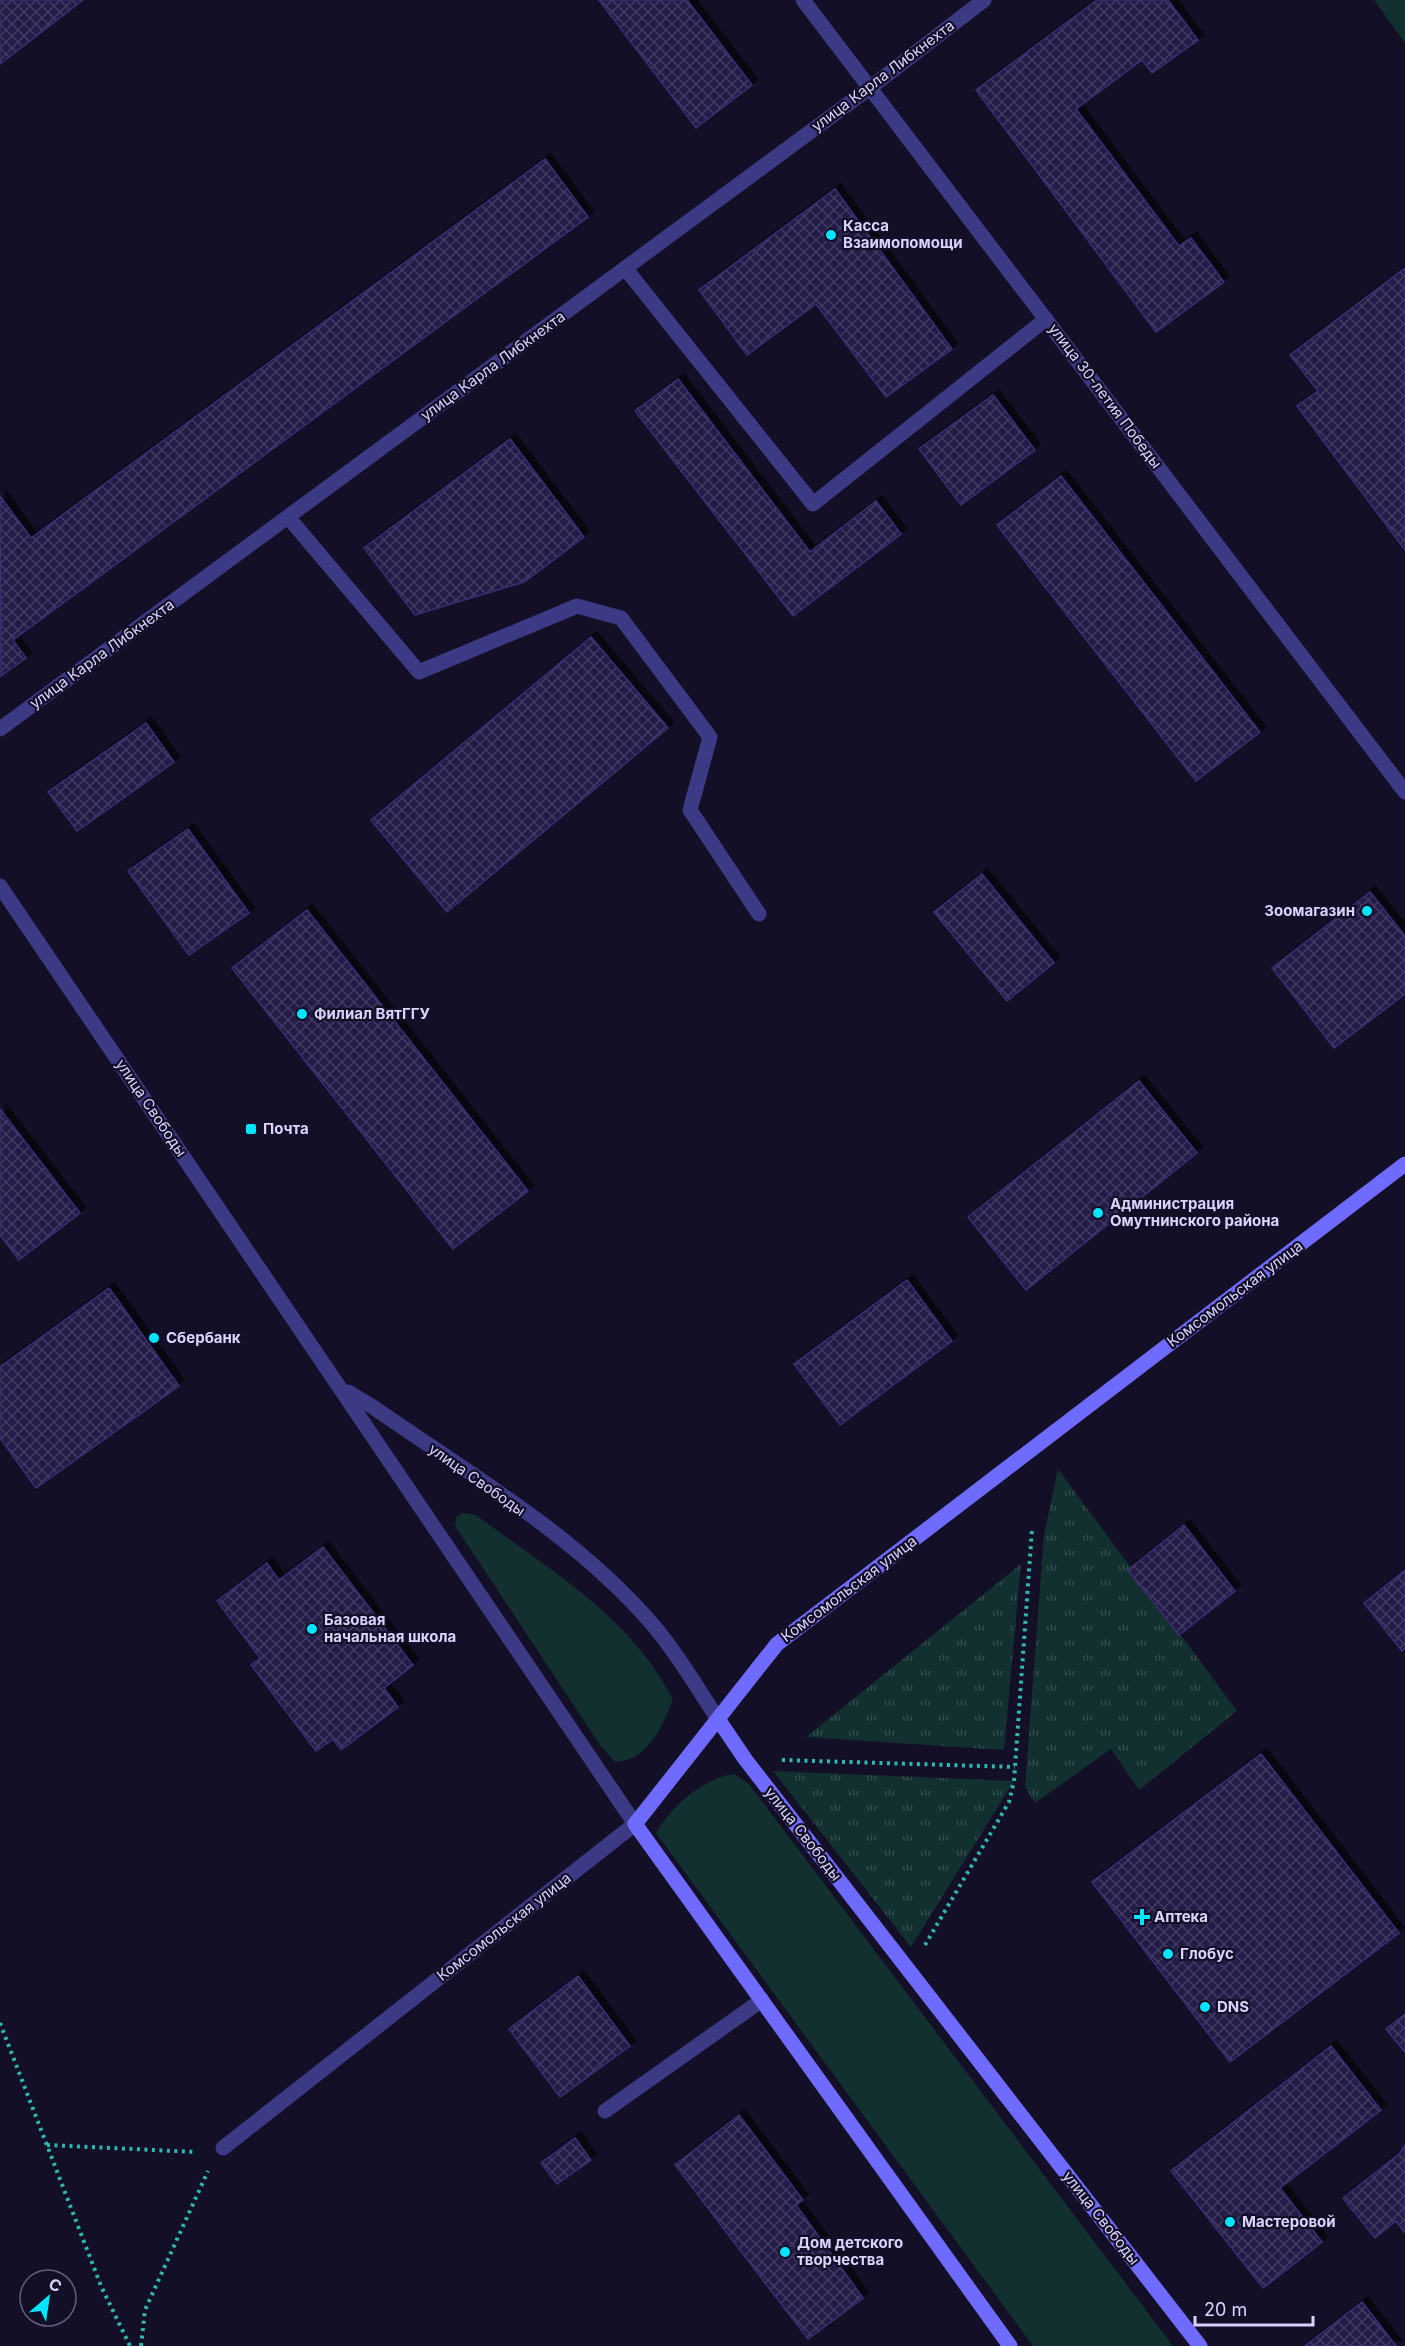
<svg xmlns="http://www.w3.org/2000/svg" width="1405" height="2346" font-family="Inter,sans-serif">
	<defs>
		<pattern id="grass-tufts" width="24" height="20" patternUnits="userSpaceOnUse" patternTransform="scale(1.5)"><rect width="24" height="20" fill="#12302f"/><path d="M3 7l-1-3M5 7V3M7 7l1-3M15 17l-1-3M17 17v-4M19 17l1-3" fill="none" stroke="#344d4e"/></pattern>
		<pattern id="building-cross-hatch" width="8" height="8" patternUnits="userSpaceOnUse" patternTransform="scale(1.5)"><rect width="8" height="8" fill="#241b47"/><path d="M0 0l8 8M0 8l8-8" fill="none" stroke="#433b63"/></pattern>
		<filter id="shadow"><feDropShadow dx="5.5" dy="-5.5" stdDeviation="0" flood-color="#0009"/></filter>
	</defs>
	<rect width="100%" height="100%" fill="#130f26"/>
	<path fill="url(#grass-tufts)" d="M 1058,1469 L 1237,1711 L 1139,1790 L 1111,1749 L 1035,1803 L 1025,1787 L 1044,1535 Z
		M 1021,1564 L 1004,1750 L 806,1737 Z
		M 773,1771 L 1014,1781 L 911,1947 Z"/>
	<path fill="#12302f" d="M 1374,0 L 1405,0 L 1405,43 Z
		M 464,1513 L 476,1515 C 548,1569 632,1617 673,1700 C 661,1728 649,1760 615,1762 L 600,1745 L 455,1526 L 457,1516 Z
		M 734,1774 L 749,1784 L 1173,2346 L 1033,2346 L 656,1833 C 672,1806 703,1778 734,1774 Z"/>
	<path fill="url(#building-cross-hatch)" stroke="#3b2d73" stroke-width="1.5" filter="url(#shadow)" d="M 0,0 L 83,0 L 0,64 Z
		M 599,0 L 687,0 L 752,85 L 696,128 Z
		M 1097,0 L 1168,0 L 1198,40 L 1152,73 L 1142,60 L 1076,109 L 1179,246 L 1191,238 L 1224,282 L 1156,332 L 976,90 Z
		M 545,159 L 588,217 L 13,640 L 26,658 L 1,676 L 0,496 L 31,538 Z
		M 835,189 L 952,349 L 886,397 L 816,304 L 747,355 L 699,290 Z
		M 1405,268 L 1405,550 L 1297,406 L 1318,391 L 1290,355 Z
		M 678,379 L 810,552 L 876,501 L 901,534 L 793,616 L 635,411 Z
		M 993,395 L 1035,450 L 961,505 L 919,449 Z
		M 510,439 L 584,537 L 524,582 L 415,615 L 364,548 Z
		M 1061,476 L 1260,732 L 1196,781 L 997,525 Z
		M 591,637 L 668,728 L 447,912 L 371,820 Z
		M 146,723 L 174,762 L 77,831 L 48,792 Z
		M 188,829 L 249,913 L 189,955 L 128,871 Z
		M 982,874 L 1054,963 L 1007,1001 L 934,912 Z
		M 1370,892 L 1405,936 L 1405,994 L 1334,1048 L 1272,968 Z
		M 307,910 L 528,1191 L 453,1249 L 232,968 Z
		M 1139,1081 L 1197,1153 L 1026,1290 L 968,1217 Z
		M 0,1109 L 80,1213 L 19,1260 L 0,1235 Z
		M 907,1280 L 952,1341 L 840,1425 L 794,1364 Z
		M 109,1288 L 179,1386 L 36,1488 L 0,1438 L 0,1367 Z
		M 1184,1525 L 1235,1591 L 1179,1635 L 1128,1570 Z
		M 323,1547 L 413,1665 L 384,1688 L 398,1707 L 341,1750 L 333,1739 L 316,1751 L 251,1665 L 260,1658 L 217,1601 L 267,1563 L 279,1580 Z
		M 1405,1570 L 1405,1648 L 1402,1651 L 1364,1603 Z
		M 1261,1754 L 1399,1933 L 1230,2062 L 1092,1882 Z
		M 578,1976 L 630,2046 L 560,2097 L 509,2029 Z
		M 1405,2014 L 1405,2052 L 1386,2029 Z
		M 1331,2046 L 1381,2110 L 1280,2188 L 1322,2242 L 1263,2288 L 1171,2171 Z
		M 739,2115 L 803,2200 L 796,2205 L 863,2298 L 808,2339 L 675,2165 Z
		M 575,2138 L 591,2160 L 557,2184 L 541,2163 Z
		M 1405,2145 L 1405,2233 L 1396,2221 L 1375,2238 L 1343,2198 L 1400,2153 Z
		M 1362,2302 L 1396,2346 L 1305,2346 Z"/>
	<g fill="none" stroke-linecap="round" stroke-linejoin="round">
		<path stroke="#2fb8b0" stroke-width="4" stroke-dasharray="3 4.5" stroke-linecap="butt" d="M 782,1760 L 1015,1767
			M 925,1945 L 1009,1802 L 1014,1781 L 1032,1529
			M 0,2023 L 101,2286 L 130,2346
			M 47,2145 L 196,2152
			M 141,2346 L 145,2310 L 208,2171"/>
		<path stroke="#3d3a85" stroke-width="15" d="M 625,268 L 813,504 L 1046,319
			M 288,517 L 419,672 L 577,606 L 621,618 L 710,737 L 690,810 L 759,914
			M 605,2111 L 762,2000"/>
		<path stroke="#3d3a85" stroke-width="15" d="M 803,0 L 1405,792
			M 0,729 L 871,87 L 984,0
			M 223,2148 L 635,1824"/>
		<path stroke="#3d3a85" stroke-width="15" d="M 0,886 L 635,1824
			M 348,1392 L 373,1407 C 469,1474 576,1535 653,1625 C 678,1654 697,1688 718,1719"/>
		<path stroke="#6f6bff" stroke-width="15" d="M 718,1719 L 745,1759 L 1200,2346
			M 1010,2346 L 635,1824 L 777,1644 L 1405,1164"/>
	</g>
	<g fill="#00e5ff" stroke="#130f26" stroke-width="2">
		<circle cx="831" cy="235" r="6"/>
		<circle cx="1367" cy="911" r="6"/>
		<circle cx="302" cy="1014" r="6"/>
		<rect x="245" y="1123" width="12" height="12" rx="3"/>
		<circle cx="1098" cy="1213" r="6"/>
		<circle cx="154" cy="1338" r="6"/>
		<circle cx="312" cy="1629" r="6"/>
		<path d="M1139 1908h6v6h6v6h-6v6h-6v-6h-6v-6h6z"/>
		<circle cx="1168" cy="1954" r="6"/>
		<circle cx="1205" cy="2007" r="6"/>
		<circle cx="1230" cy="2222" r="6"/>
		<circle cx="785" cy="2252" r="6"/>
	</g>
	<g text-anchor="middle" stroke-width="4.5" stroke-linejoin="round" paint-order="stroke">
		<g font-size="15" fill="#d9d4ff" stroke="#130f26">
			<text transform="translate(883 76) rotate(-37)" y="5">улица Карла Либкнехта</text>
			<text transform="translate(493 366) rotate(-36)" y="5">улица Карла Либкнехта</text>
			<text transform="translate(1105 396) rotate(53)" y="5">улица 30-летия Победы</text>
			<text transform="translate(102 654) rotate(-36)" y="5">улица Карла Либкнехта</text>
			<text transform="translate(151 1108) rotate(56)" y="5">улица Свободы</text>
			<text transform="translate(1235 1294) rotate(-37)" y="5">Комсомольская улица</text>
			<text transform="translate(477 1480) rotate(35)" y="5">улица Свободы</text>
			<text transform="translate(849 1589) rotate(-37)" y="5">Комсомольская улица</text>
			<text transform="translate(803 1834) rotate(52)" y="5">улица Свободы</text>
			<text transform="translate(504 1927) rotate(-38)" y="5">Комсомольская улица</text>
			<text transform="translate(1101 2218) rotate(52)" y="5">улица Свободы</text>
		</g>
		<g font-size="15" font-weight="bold" fill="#d9d4ff" stroke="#130f26" text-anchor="start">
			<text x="843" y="231">Касса<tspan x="843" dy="17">Взаимопомощи</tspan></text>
			<text x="1355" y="916" text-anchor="end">Зоомагазин</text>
			<text x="314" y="1019">Филиал ВятГГУ</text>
			<text x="263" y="1134">Почта</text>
			<text x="1110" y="1209">Администрация<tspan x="1110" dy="17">Омутнинского района</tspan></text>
			<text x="166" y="1343">Сбербанк</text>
			<text x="324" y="1625">Базовая<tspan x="324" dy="17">начальная школа</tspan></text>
			<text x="1154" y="1922">Аптека</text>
			<text x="1180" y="1959">Глобус</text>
			<text x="1217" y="2012">DNS</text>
			<text x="1242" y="2227">Мастеровой</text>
			<text x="797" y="2248">Дом детского<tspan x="797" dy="17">творчества</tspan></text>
		</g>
	</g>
	<g transform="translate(48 2298) rotate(29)"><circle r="28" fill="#130f26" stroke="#625e7d" stroke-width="1.5"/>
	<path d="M0-4.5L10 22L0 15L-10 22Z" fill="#00e5ff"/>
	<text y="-9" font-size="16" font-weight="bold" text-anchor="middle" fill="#d9d4ff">С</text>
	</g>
	<path d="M1195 2316v9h118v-9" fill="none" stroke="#d9d4ff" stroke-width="3"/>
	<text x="1204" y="2316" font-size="18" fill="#d9d4ff" stroke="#130f26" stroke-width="4.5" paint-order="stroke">20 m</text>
</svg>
